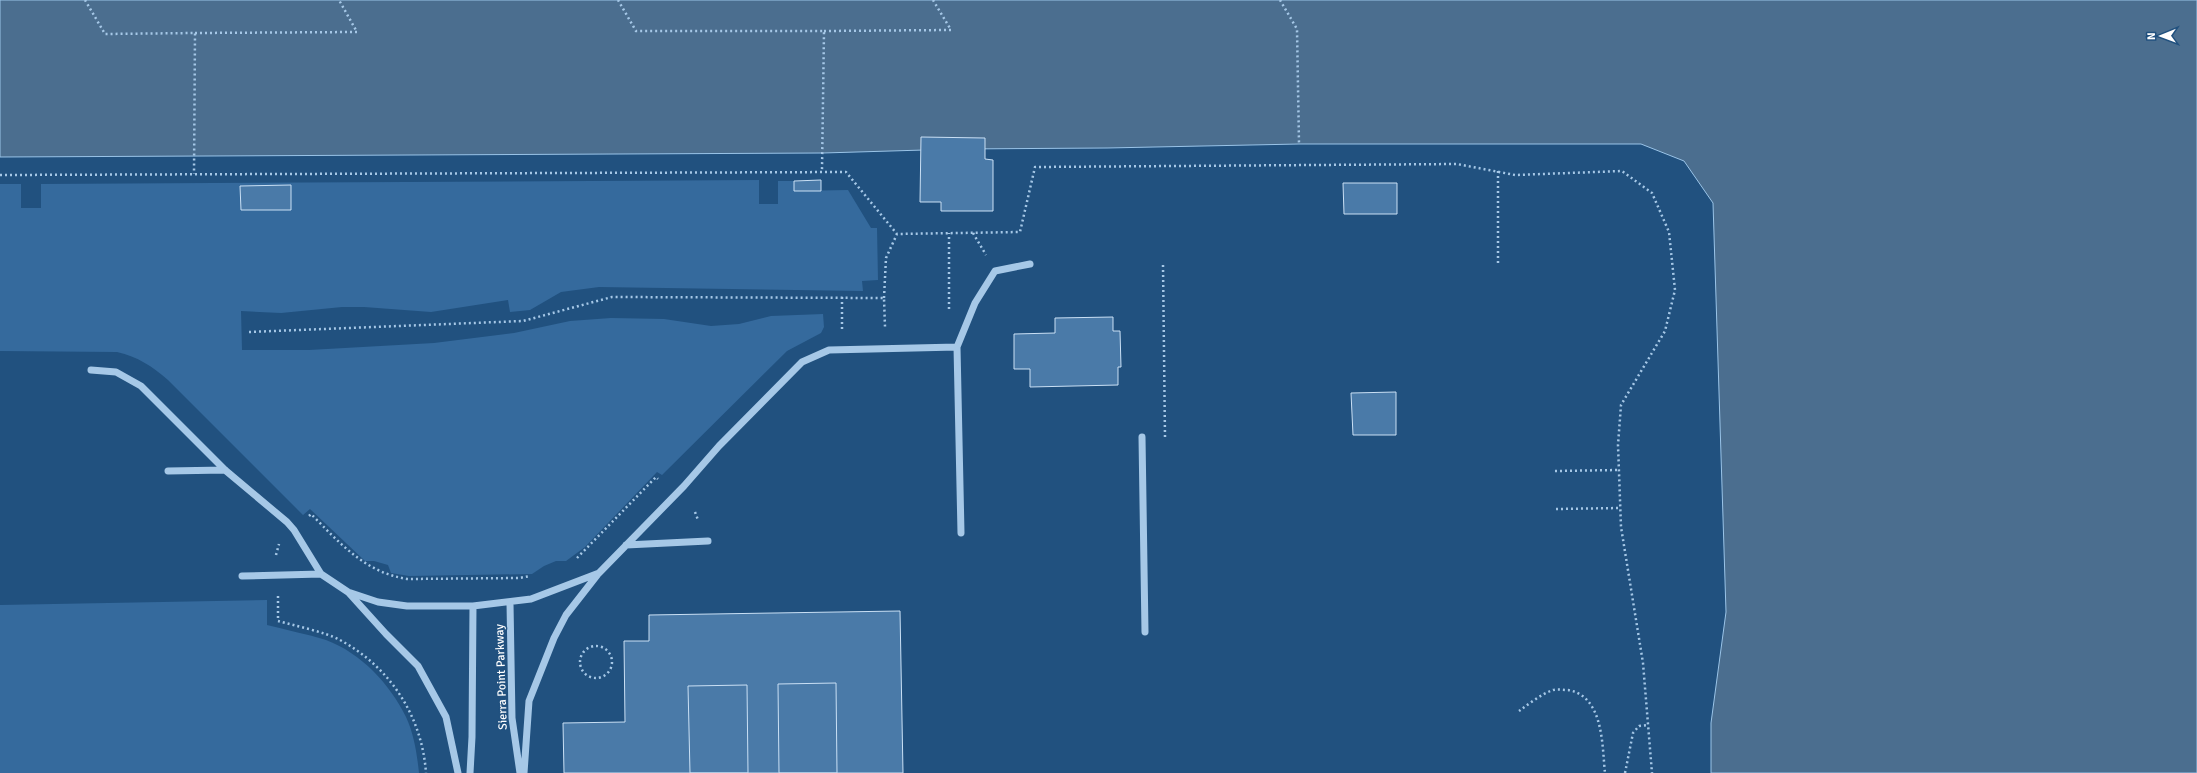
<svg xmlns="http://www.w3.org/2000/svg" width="2197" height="773" font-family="Signika,sans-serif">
	<rect width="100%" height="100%" fill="#21517f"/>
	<path fill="#356a9d" d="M 759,180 L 759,204 L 778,204 L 778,181 L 794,181 L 795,191 L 848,190 L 871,228 L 877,228 L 878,280 L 862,281 L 863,291 L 599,287 L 561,292 L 530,310 L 510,312 L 508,300 L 431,312 L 364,307 L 342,307 L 281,313 L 241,311 L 242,350 L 309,350 L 434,343 L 514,333 L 570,321 L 611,318 L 664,319 L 711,326 L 739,324 L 771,316 L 823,314 L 824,327 L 821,333 L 787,351 L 662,475 L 657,472 L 585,547 L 566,561 L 556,561 L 544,566 L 532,574 L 409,576 L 391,573 L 388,565 L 374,561 L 365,561 L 310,509 L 303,515 L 168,380 C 152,366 138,357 117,352 L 0,351 L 0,184 L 21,184 L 21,208 L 41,208 L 41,184 Z
		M 267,600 L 267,625 C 286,630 307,634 326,640 C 361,653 390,684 406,717 C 414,734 417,754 419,773 L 0,773 L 0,605 Z"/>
	<path fill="#4b6e8f" stroke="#9ac4e8" d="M 0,0 L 2197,0 L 2197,773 L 1711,773 L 1711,723 L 1726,612 L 1713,203 L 1684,161 L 1641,144 L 1299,144 L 1107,148 L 958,149 L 823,153 L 0,157 Z"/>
	<path fill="#4a7aa8" stroke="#cae0f5" d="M 921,137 L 985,138 L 985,159 L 993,160 L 993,211 L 941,211 L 941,202 L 920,202 Z
		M 821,180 L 821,191 L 794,191 L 794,181 Z
		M 1343,183 L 1397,183 L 1397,214 L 1344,214 Z
		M 291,185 L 291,210 L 241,210 L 240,186 Z
		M 1113,317 L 1113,331 L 1120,331 L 1121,367 L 1118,367 L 1118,385 L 1030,387 L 1030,369 L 1014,369 L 1014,334 L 1055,333 L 1055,318 Z
		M 1396,392 L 1396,435 L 1353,435 L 1351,393 Z
		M 900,611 L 903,773 L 564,773 L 563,723 L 625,722 L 624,641 L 649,641 L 649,615 Z
		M 836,683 L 837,773 L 779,773 L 778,684 Z
		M 747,685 L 748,773 L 690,773 L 688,686 Z"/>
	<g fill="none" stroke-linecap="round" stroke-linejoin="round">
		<path stroke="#a6c8e7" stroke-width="2.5" stroke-dasharray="2 3" stroke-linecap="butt" d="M 85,0 L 105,34 L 195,33 L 194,174
			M 618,0 L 636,31 L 824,31 L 822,170
			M 1280,0 L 1297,29 L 1299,144
			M 824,31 L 951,30 L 933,0
			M 195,33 L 357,32 L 339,0
			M 1498,171 L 1498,263
			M 0,175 L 846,172 L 897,234 L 1020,232 L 1035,167 L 1457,164 L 1515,175 L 1622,171 L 1652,193 L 1669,232 L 1675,290 L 1665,331 L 1621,405 L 1618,445 L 1621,527 L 1643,663 L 1652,773
			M 973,233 L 986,255
			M 1163,265 L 1165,437
			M 842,297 L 842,329
			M 884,298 L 886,258 L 897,234
			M 949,309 L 949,233
			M 249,332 L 523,321 L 612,297 L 884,298 L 885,327
			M 1555,471 L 1619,470
			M 1556,509 L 1620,508
			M 695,512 L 698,520
			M 309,516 L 311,514 C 340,543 365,573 408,579 L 519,578 L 530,576
			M 276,555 L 279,544
			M 577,558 L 656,477 L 658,479
			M 278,596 L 278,621 C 296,626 325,632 340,640 C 390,667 422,716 426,773
			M580 662a16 16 0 1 1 32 0a16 16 0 1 1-32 0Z
			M 1519,711 C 1529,704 1541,694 1553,690 C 1558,689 1563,690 1568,690 C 1604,696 1602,746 1605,773
			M 1625,773 L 1633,733 L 1639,726 L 1648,725"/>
		<path stroke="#a6c8e7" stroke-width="7" d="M 91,370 L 116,372 L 141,386 L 225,470 L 287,522 L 294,530 L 321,574 L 348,592 L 378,602 L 407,606 L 473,606 L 531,599 L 599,573 L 684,486 L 719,446 L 802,362 L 829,350 L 957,347
			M 1142,437 L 1145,632
			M 168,471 L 225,470
			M 961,533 L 957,347 L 975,303 L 995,271 L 1030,264
			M 626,545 L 708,541
			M 242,576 L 321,574
			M 348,592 L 386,634 L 418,666 L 446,717 L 458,773
			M 510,603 L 512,718 L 520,773
			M 470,773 L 472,737 L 473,606
			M 524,773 L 529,701 L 554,638 L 566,615 L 598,574"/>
	</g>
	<g text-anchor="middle" stroke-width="3" stroke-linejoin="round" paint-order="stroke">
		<g font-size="12" fill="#fff" stroke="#21517f">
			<text transform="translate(501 677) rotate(-92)" y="4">Sierra Point Parkway</text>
		</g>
	</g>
	<g transform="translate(2161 36) rotate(269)" stroke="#21517f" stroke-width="3" paint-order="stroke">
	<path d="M0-3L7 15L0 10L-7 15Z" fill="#ffffff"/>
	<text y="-6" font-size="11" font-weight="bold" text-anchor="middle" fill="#ffffff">N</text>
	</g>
</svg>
